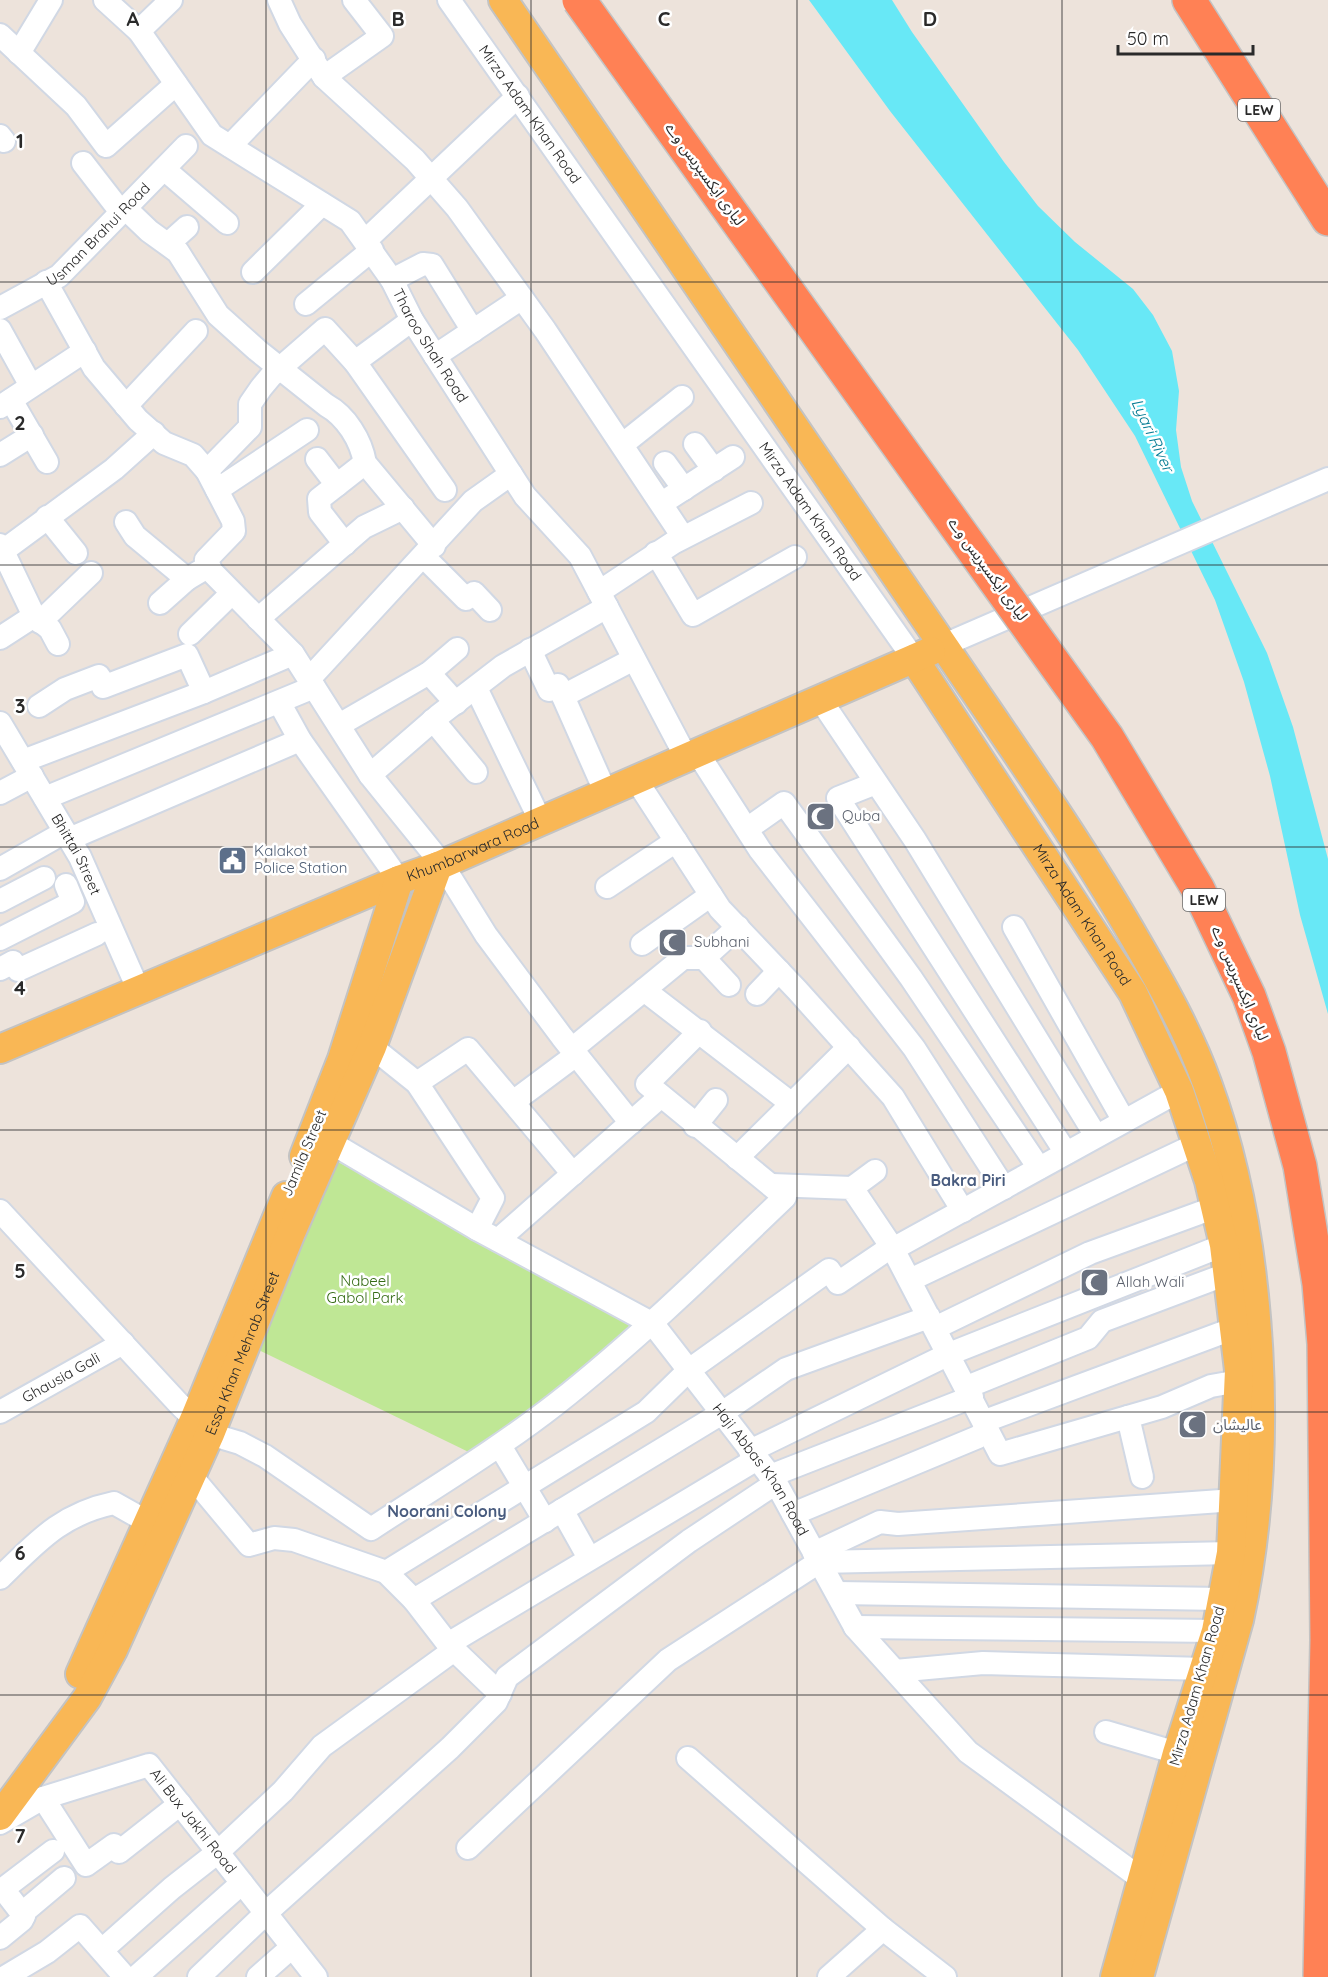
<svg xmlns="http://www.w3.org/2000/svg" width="1328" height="1977" font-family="Quicksand,'Noto Sans Arabic',sans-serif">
	<rect width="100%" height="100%" fill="#ede3db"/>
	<path fill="#bfe795" d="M 313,1149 L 653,1324 L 481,1458 L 236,1339 Z"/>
	<path fill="#68e8f6" d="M 809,0 L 892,0 L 912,32 L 1004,162 L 1038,206 L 1075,242 L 1133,289 L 1153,315 L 1172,351 L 1179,391 L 1176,430 L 1181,467 L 1192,501 L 1267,653 L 1293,727 L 1328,859 L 1328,1014 L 1300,915 L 1270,776 L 1244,682 L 1215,600 L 1135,436 L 1078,350 L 890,111 Z"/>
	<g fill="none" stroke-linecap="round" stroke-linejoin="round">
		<defs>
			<g id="minor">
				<path id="s1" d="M 105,0 L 139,31 L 212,135 L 350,221 L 392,280 L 412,320 L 525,496 L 580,556 L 686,757"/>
				<path d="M 279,0 L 290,24 L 324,77 L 415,160 L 457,208 L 545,330 L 683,537"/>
				<path id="s2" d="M 449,0 L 914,659"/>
				<path d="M 139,31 L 171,0"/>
				<path d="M 0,35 L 76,106 L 106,146 L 176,84"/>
				<path d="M 19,53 L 51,0"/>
				<path d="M 324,77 L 382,36 L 354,0"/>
				<path d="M 0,136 L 4,141"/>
				<path d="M 230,146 L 314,59"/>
				<path d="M 83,163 L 121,212"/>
				<path d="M 164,169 L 227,223"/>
				<path d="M 125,208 L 149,231 L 178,252 L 218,315 L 257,350 L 326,405 C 346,416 361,440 365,463 L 434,546"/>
				<path d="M 365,241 L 518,96"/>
				<path d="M 168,244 L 187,227"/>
				<path d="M 253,272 L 322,204"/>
				<path d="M 392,280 L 423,264 L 432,265 L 473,331"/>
				<path d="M 46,282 L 94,368 L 138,420 L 164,443 L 193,455 L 207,471 L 233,521 L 234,531 L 206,560 L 212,572 L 293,654 L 370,775 L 442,864 L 486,935 L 562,1037 L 631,1123"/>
				<path d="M 306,304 L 372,250"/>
				<path id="s3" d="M 0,308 L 59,276 L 186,146"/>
				<path d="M 0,330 L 31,386"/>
				<path d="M 435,356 L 522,298"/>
				<path d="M 355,362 L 412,320"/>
				<path d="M 11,400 L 47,462"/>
				<path d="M 126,406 L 196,331"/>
				<path d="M 0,407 L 85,351"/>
				<path d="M 623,444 L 682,397"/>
				<path d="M 695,444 L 714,470"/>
				<path d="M 0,455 L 32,435"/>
				<path d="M 317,459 L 337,485"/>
				<path d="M 665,463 L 684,489"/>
				<path d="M 207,471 L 250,427 L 250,404 L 261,388 L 271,376 L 325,329 L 355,362 L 445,490"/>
				<path d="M 217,490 L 307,430"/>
				<path d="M 662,503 L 733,457"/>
				<path d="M 47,517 L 76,553"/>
				<path d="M 126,522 L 135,536 L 187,579 L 209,566"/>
				<path d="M 345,544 L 320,512 L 319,499 L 365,463"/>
				<path d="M 0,545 L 34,616 L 50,629 L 58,644"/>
				<path d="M 3,551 L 114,469 L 154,433"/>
				<path d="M 656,553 L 693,615 L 795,557"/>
				<path d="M 424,557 L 466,599 L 474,593 L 490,610"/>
				<path d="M 599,592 L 673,543 L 751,503"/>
				<path d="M 160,603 L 187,579"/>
				<path d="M 258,619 L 364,527 L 403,508"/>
				<path d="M 40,622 L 91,573"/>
				<path d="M 190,634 L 232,593"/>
				<path d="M 0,638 L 34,616"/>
				<path d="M 944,645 L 1328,479"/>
				<path d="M 530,650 L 549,690 L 558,685 L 605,791"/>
				<path d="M 429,673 L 456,703"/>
				<path d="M 309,679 L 473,501 L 511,474"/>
				<path d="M 476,688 L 540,820"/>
				<path d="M 563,696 L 634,659"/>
				<path d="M 820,699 L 915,840 L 1096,1136"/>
				<path d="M 279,702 L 300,740 L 399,880"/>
				<path d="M 39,706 L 65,689 L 99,676 L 103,687 L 187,655 L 204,692"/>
				<path d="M 433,720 L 476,772"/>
				<path id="s4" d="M 0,723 L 80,857 L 139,991"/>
				<path d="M 339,725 L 429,673 L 457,649"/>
				<path d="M 697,752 L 760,850 L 914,1048 L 1004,1188"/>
				<path d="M 23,761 L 204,692 L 293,654"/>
				<path d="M 370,775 L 438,716 L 503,666 L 607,607"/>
				<path d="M 635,778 L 720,909 L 797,990 L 893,1097 L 963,1211"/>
				<path d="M 876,783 L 838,798 L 1066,1153"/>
				<path d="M 0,793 L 32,776"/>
				<path d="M 45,798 L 314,687"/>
				<path d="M 747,829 L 784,803 L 911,978 L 1039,1168"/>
				<path d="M 69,839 L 300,740"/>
				<path d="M 0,869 L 65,832"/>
				<path d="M 607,887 L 676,841"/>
				<path d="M 0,901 L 44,878"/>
				<path d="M 1014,927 L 1124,1121"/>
				<path d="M 0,939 L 73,902 L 66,885"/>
				<path d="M 642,944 L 711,895"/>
				<path d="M 704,958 L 729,985"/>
				<path d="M 0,969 L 13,962 L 18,970 L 97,934"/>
				<path d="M 644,990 L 792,1104"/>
				<path d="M 757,994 L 779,971"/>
				<path d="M 372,1047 L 417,1083 L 493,1198 L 477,1229"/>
				<path d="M 572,1049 L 683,958 L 704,958 L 738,927"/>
				<path d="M 417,1083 L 468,1049 L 573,1174"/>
				<path d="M 513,1102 L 576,1055"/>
				<path d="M 695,1126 L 716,1100"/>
				<path id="s5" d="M 318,1135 L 477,1229 L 653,1324 L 776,1483 L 855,1627 L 968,1752 L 1143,1880"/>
				<path d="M 737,1158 L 849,1047"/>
				<path d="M 772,1185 L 852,1188 L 893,1249 L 1000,1454 L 1162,1407 L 1211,1386 L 1239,1381"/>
				<path d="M 852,1188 L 875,1171"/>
				<path d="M 0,1211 L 179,1404 L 210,1434 L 240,1443 L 265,1456 L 371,1529 C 433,1488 497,1450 556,1404 C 637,1340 711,1268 785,1197 L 647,1084 L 700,1031"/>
				<path d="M 498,1240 L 661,1096"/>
				<path d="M 893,1249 L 1179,1091"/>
				<path d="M 910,1280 L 1197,1144"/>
				<path d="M 935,1328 L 1090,1253 L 1216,1207"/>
				<path d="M 967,1387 L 1088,1338 L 1102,1321 L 1227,1274"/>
				<path id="s6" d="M 0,1412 L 123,1343"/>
				<path d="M 1128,1417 L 1142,1477"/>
				<path d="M 985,1421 L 1235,1328"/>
				<path d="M 500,1446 L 545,1521"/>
				<path d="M 750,1451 L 949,1354 L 1224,1245"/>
				<path d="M 183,1466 L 249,1545 L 274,1538 L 294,1540 L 386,1572 L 414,1600 L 448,1644 L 500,1694"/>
				<path d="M 770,1476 L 972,1397"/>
				<path d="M 562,1510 L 589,1558"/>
				<path d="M 793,1514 L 978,1437 L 987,1429"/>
				<path d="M 814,1553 L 880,1522 L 898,1524 L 1235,1500"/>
				<path d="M 386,1572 L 646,1412 L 689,1370 L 829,1270 L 838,1283 L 891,1247"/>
				<path d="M 0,1578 C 37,1542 61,1514 114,1503 L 148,1522"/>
				<path d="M 837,1593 L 1222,1599"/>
				<path d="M 414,1600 L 722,1413 L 786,1369 L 929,1317"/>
				<path d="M 855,1627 L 1216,1631"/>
				<path d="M 448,1644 L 757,1459"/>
				<path d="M 895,1671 L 983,1663 L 1205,1669"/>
				<path d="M 1106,1732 L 1177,1753"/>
				<path d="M 688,1758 L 883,1929 L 945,1977"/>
				<path d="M 43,1798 L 86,1865 L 114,1845 L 119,1852 L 180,1804"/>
				<path id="s7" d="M 0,1823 L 43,1798 L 149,1765 L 316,1977"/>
				<path d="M 468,1848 L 668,1660 L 819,1562 L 1231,1553"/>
				<path d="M 24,1916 L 3,1889 L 53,1851"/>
				<path d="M 0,1938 L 22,1920 L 26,1910 L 64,1878"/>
				<path d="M 102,1950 L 172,1888 L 218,1852 L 283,1791 L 322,1746 L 454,1650"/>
				<path d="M 5,1977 L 47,1952 L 80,1926 L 125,1977"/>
				<path d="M 136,1977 L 242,1883"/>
				<path d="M 199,1977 L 266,1913 L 450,1748 L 496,1702 L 507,1677 L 689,1541 L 776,1483"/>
				<path d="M 258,1977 L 292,1947"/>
				<path d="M 829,1977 L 883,1929"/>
			</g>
			<g id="major">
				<path d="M 503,0 C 654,221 806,441 956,664 C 1018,755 1082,846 1137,942 C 1163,987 1189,1033 1207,1083 C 1265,1241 1275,1456 1239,1620 L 1139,1977"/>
				<path id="s8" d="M 914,659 L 1133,993 L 1179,1091 L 1209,1181 L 1224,1245 L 1239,1370 L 1231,1553 L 1216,1631 L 1177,1753 L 1115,1977"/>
				<path id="s9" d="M 0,1049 L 399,880 L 438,866 L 931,651"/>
				<path d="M 304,1156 L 342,1059 L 399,880"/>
				<path d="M 80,1674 L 194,1420 L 286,1196"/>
				<path id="s10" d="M 0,1816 L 87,1698 L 113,1650 L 210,1434 L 290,1235 L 372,1047 L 438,866"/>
			</g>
			<path id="highway" d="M 1189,0 L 1328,219"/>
		</defs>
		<use href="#minor" stroke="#d1d8e4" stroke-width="26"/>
		<use href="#major" stroke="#c3c3c3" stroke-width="32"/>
		<use href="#highway" stroke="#c3c3c3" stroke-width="36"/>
		<use href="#minor" stroke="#fff" stroke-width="22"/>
		<use href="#major" stroke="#f9b755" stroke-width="28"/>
		<use href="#highway" stroke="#ff8155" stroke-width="33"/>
		<defs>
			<path id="highway-bridge" d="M 579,0 L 1107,737 L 1198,889 L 1249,996 L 1269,1052 L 1300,1166 L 1319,1284 L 1324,1344 L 1327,1640 L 1320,1977"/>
		</defs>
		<use href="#highway-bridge" stroke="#c3c3c3" stroke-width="36" stroke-linecap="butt"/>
		<use href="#highway-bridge" stroke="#ff8155" stroke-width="33"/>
	</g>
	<path fill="none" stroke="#2a2a2a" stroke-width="1.5" stroke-opacity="0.55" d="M 266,0 L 266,1977M 531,0 L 531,1977M 797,0 L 797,1977M 1062,0 L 1062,1977M 0,282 L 1328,282M 0,565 L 1328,565M 0,847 L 1328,847M 0,1130 L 1328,1130M 0,1412 L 1328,1412M 0,1695 L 1328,1695"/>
	<defs>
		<symbol id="mosque-square" viewBox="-11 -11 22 22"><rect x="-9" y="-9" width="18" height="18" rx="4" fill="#6b7280" stroke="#fff"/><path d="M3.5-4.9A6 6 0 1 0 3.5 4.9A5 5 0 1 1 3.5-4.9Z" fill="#fff"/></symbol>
		<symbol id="civic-square" viewBox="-11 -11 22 22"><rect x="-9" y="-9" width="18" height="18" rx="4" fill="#5c6f8a" stroke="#fff"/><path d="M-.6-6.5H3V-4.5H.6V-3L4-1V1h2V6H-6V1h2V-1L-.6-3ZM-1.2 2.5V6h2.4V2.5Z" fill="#fff"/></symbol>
	</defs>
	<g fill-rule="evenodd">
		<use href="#mosque-square" x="804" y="800" width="33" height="33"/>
		<use href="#civic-square" x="216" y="844" width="33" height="33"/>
		<use href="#mosque-square" x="656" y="926" width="33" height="33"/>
		<use href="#mosque-square" x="1078" y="1266" width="33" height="33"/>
		<use href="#mosque-square" x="1176" y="1408" width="33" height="33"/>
	</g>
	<g text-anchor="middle" stroke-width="5" stroke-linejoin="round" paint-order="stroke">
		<g fill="#fff" stroke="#6a6a6a" stroke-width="1.5">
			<rect x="1238" y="99" width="42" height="22" rx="4.5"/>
			<rect x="1183" y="889" width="42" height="22" rx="4.5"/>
		</g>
		<g font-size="14" font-weight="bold" fill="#2a2a2a">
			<text x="1259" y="115">LEW</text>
			<text x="1204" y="905">LEW</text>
		</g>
		<g font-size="15" fill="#2a2a2a" stroke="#fff">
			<text dy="5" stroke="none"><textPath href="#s2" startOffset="140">Mirza Adam Khan Road</textPath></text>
			<text transform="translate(705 174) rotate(54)" y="5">لیاری ایکسپریس وے</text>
			<text dy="5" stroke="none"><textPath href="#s3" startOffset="124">Usman Brahui Road</textPath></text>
			<text dy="5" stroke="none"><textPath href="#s1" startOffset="484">Tharoo Shah Road</textPath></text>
			<text dy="5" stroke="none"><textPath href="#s2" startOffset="626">Mirza Adam Khan Road</textPath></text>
			<text transform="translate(988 569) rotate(54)" y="5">لیاری ایکسپریس وے</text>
			<text dy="5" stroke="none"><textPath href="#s9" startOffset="513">Khumbarwara Road</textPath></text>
			<text dy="5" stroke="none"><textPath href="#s4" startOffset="152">Bhittai Street</textPath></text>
			<text dy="5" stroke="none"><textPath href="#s8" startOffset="306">Mirza Adam Khan Road</textPath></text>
			<text transform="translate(1240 983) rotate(67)" y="5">لیاری ایکسپریس وے</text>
			<text transform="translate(304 1153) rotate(-67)" y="5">Jamila Street</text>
			<text dy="5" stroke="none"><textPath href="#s10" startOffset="525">Essa Khan Mehrab Street</textPath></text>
			<text dy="5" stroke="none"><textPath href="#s6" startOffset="70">Ghausia Gali</textPath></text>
			<text dy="5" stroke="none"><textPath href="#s5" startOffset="566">Haji Abbas Khan Road</textPath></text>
			<text transform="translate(1197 1686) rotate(-74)" y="5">Mirza Adam Khan Road</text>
			<text dy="5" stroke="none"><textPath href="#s7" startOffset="232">Ali Bux Jakhi Road</textPath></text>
		</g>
		<g font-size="15" fill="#5b616d" stroke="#fff" text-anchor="start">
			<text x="842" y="821">Quba</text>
			<text x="694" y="947">Subhani</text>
			<text x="1116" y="1287">Allah Wali</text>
			<text x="1213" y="1430">عالیشان</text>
		</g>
		<g font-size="15" fill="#4e5e75" stroke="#fff" text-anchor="start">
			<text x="254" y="856">Kalakot<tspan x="254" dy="17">Police Station</tspan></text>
		</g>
		<g font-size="15" fill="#366c16" stroke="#fff">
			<text x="365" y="1286">Nabeel<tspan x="365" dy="17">Gabol Park</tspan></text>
		</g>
		<g font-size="16" font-style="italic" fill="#067c94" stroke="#fff">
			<text transform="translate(1153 435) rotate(65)" y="6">Lyari River</text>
		</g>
		<g font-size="16" font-weight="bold" fill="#485b7e" stroke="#fff">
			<text x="968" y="1186">Bakra Piri</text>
			<text x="447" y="1517">Noorani Colony</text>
		</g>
	</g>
	<g font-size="20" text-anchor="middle" font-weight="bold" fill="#2a2a2a" stroke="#fff" stroke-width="5" stroke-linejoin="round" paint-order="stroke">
		<text x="133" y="26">A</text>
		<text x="398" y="26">B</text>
		<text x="664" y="26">C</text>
		<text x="930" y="26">D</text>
		<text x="20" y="148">1</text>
		<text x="20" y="430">2</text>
		<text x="20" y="713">3</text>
		<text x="20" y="995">4</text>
		<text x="20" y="1278">5</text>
		<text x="20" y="1560">6</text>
		<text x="20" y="1843">7</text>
	</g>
	<path d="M1118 45v9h135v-9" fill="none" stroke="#2a2a2a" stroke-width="3"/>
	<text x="1127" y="45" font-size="18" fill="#2a2a2a" stroke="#ffffff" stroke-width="4.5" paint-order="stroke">50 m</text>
</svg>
